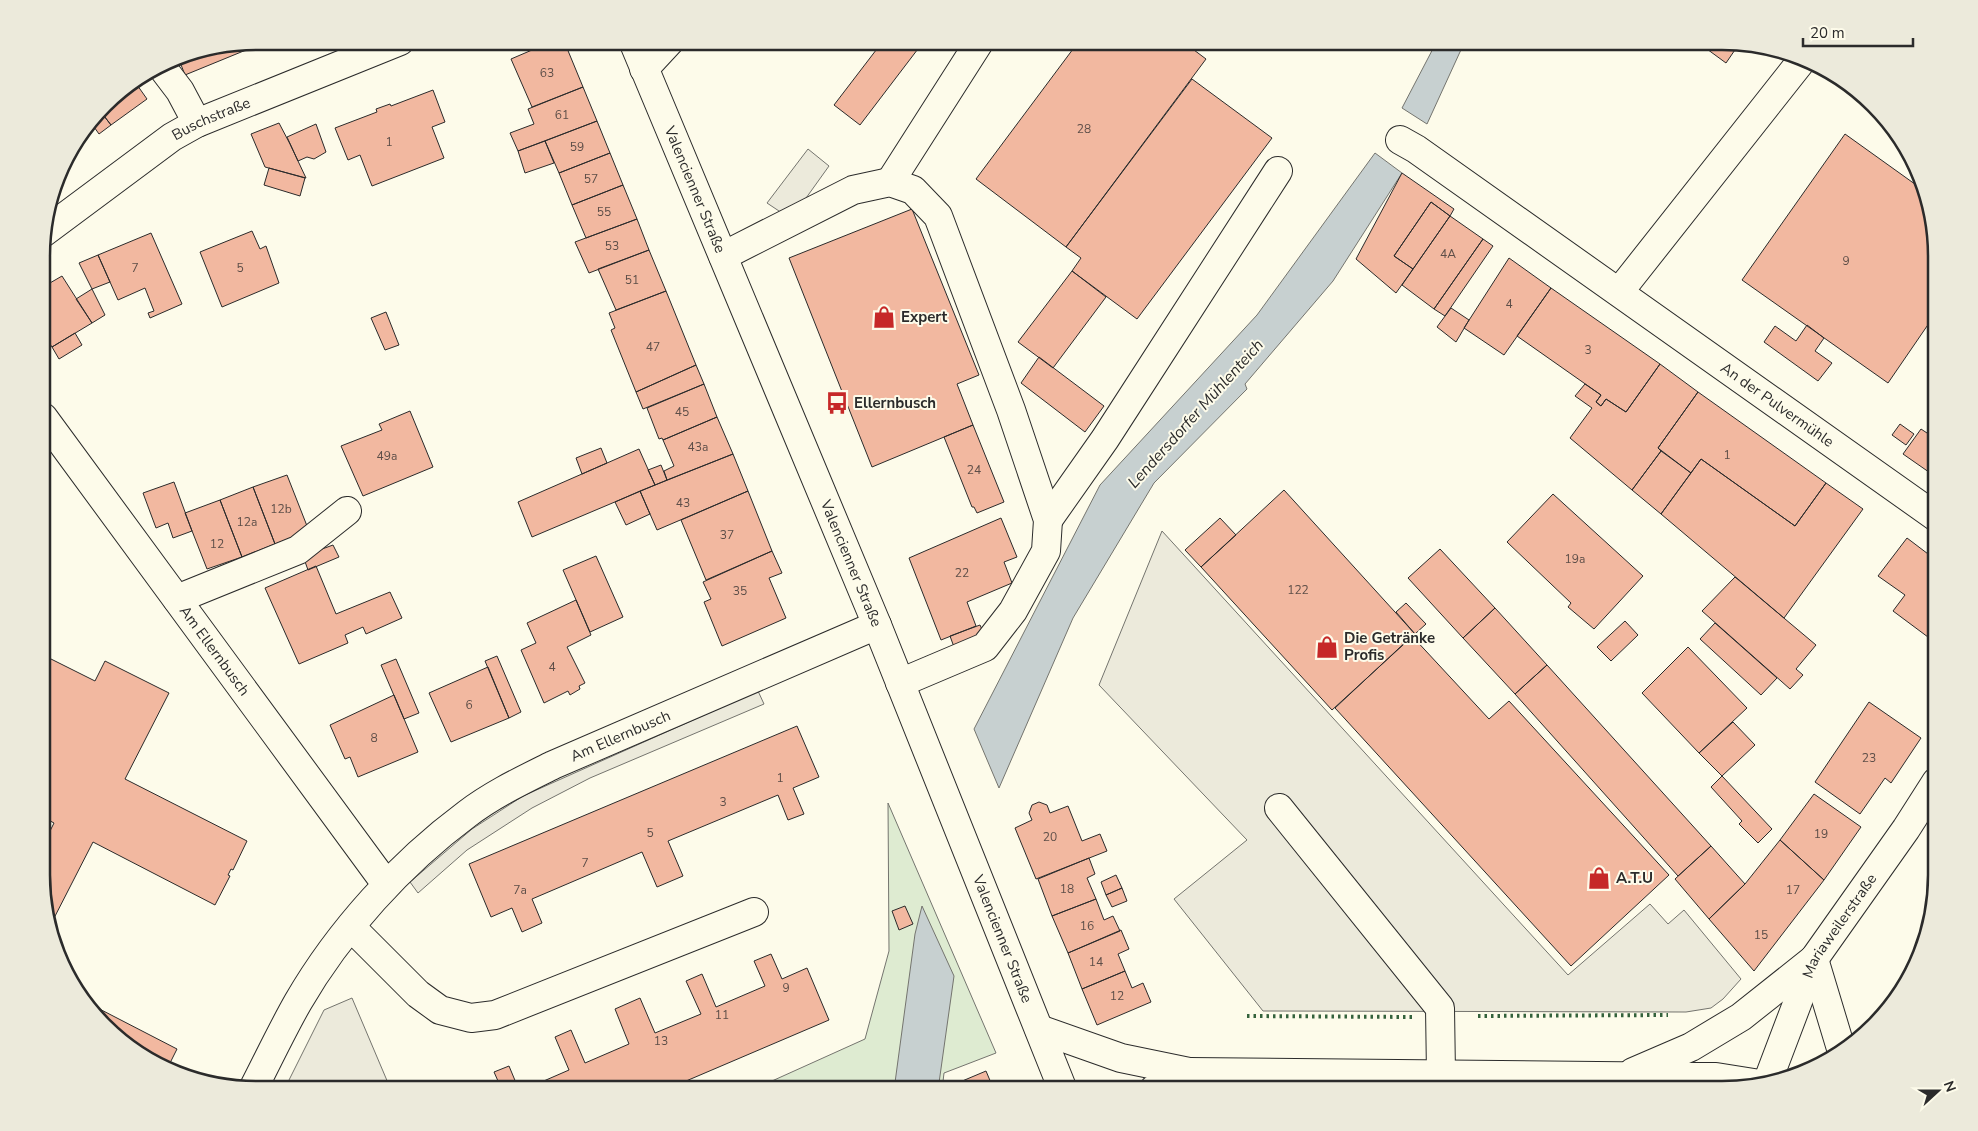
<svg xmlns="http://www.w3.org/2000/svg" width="1978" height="1131" font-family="'Nunito Sans',sans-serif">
	<rect width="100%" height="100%" fill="#fdfbea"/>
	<path fill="#deebd1" stroke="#74746e" d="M 888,803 L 996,1053 L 944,1073 L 942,1090 L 752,1090 L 865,1039 L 889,951 Z"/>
	<path fill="#eceadb" stroke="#74746e" d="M 808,149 L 829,166 L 791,219 L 767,203 Z
		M 1162,531 L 1568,975 L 1650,904 L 1668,924 L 1684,910 L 1741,979 L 1723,999 L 1711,1008 L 1686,1012 L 1263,1011 L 1174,899 L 1247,840 L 1099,685 Z
		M 758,691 L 764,704 L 590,778 L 532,808 L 467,850 L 418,893 L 410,882 L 472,829 L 523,796 Z
		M 352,998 L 391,1090 L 284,1090 L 324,1010 Z"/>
	<path fill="#c7d0d0" stroke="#74746e" d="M 1437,41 L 1465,41 L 1427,124 L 1402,108 Z
		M 1375,153 L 1402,173 L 1333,281 L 1245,384 L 1247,389 L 1154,483 L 1073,618 L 999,788 L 974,729 L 1100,485 L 1257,315 Z
		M 922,906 L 954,976 L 938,1090 L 894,1090 L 915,934 Z"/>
	<path fill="#f2b8a0" stroke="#2b2b2b" d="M 256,41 L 268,41 L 185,75 L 178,57 Z
		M 528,41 L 544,41 L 545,44 L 552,41 L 564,41 L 583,87 L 532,107 L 511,59 L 532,50 Z
		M 883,41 L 924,41 L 860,125 L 834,105 Z
		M 1079,41 L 1182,41 L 1206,59 L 1066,247 L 976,179 Z
		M 1696,41 L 1722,41 L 1739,44 L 1726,63 Z
		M 1192,79 L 1272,138 L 1137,319 L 1072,271 L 1081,258 L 1066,247 Z
		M 135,82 L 147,99 L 111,125 L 101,112 L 114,95 Z
		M 583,87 L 597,121 L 518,151 L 510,133 L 534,124 L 528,109 Z
		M 433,90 L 445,122 L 432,127 L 444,158 L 372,186 L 360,155 L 348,160 L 335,128 L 377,112 L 376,109 L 390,104 L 391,106 Z
		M 101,112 L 111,125 L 99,134 L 92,124 Z
		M 597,121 L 610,153 L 559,173 L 545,141 Z
		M 279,123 L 290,144 L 306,178 L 265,167 L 251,134 Z
		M 316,124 L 326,152 L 314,159 L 307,157 L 298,161 L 287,137 Z
		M 1845,134 L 1926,192 L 1936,242 L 1936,313 L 1888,383 L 1742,280 Z
		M 545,141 L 554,163 L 525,173 L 518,151 Z
		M 610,153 L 623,185 L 572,205 L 559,173 Z
		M 269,168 L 305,178 L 300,196 L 264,185 Z
		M 1402,173 L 1454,209 L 1450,216 L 1431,202 L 1394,256 L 1413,269 L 1396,293 L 1356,259 Z
		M 623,185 L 637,219 L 586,238 L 572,205 Z
		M 1431,202 L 1450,216 L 1413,269 L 1394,256 Z
		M 912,209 L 979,375 L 957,384 L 973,425 L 872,467 L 789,258 Z
		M 1450,216 L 1483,239 L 1434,309 L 1402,285 Z
		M 637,219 L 649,250 L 589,273 L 575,242 Z
		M 252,231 L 260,249 L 266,246 L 279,283 L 222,307 L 200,252 Z
		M 151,233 L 182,304 L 150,318 L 148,313 L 154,311 L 145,288 L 118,300 L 98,255 Z
		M 1483,239 L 1493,246 L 1445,316 L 1434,309 Z
		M 649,250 L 666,291 L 616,310 L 598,269 Z
		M 98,255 L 110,282 L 92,289 L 79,263 Z
		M 1509,258 L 1551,288 L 1504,355 L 1464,328 Z
		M 1072,271 L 1106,297 L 1053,368 L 1018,342 Z
		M 62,276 L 92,323 L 52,347 L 43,334 L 43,287 Z
		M 1551,288 L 1660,364 L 1626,412 L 1606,399 L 1601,406 L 1596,402 L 1601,395 L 1517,336 Z
		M 92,289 L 105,315 L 92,323 L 76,299 Z
		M 666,291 L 696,365 L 636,392 L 611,330 L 615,328 L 609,313 Z
		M 1451,308 L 1469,320 L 1456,342 L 1437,327 Z
		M 386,312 L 399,345 L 385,350 L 371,318 Z
		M 1807,325 L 1824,338 L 1815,351 L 1832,363 L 1818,381 L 1764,342 L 1775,326 L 1796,341 Z
		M 75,333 L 82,345 L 59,359 L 52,347 Z
		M 1039,357 L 1104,406 L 1085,432 L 1021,383 Z
		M 1660,364 L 1698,392 L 1658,448 L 1661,451 L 1632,490 L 1570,438 L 1592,408 L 1575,396 L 1585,384 L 1601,395 L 1596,402 L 1601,406 L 1606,399 L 1626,412 Z
		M 696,365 L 704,384 L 643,409 L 636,392 Z
		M 704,384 L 717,417 L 663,440 L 662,438 L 659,439 L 647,408 Z
		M 1698,392 L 1826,483 L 1795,526 L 1701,459 L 1691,473 L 1658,448 Z
		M 410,411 L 433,467 L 363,496 L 341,446 L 382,430 L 379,424 Z
		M 717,417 L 733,454 L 667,480 L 664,471 L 674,466 L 663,440 Z
		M 1900,424 L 1914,434 L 1906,445 L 1892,435 Z
		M 973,425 L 1004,502 L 977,513 L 974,507 L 972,507 L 944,437 Z
		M 1921,429 L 1936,439 L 1936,477 L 1903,454 Z
		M 601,448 L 607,463 L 582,474 L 576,458 Z
		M 639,449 L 655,485 L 532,537 L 518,502 Z
		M 1661,451 L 1691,473 L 1661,514 L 1632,490 Z
		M 733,454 L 748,491 L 657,530 L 640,491 Z
		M 1701,459 L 1795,526 L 1826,483 L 1863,509 L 1784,618 L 1661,514 Z
		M 661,465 L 667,480 L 655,485 L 648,470 Z
		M 287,475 L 309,531 L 275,544 L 253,487 Z
		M 174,482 L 192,531 L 173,538 L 168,523 L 156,528 L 143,493 Z
		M 253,487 L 275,544 L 242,557 L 220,500 Z
		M 1284,490 L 1415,634 L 1332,710 L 1201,567 Z
		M 640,491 L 650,514 L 626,525 L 615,502 Z
		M 748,491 L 772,551 L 706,580 L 681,520 Z
		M 1553,494 L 1643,576 L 1594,629 L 1568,607 L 1571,603 L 1507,542 Z
		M 220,500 L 242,557 L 207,569 L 185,513 Z
		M 1001,518 L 1017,557 L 1004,562 L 1012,583 L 967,602 L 976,626 L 941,640 L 909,558 Z
		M 1220,518 L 1236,535 L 1201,567 L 1185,550 Z
		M 1907,538 L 1936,560 L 1931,566 L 1936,570 L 1936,643 L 1893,611 L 1905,595 L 1878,576 Z
		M 333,545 L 339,557 L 308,570 L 303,556 Z
		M 1440,549 L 1495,608 L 1463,638 L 1408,578 Z
		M 772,551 L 782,573 L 769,578 L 786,618 L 722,646 L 704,602 L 711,599 L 703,582 Z
		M 596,556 L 623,617 L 590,632 L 563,570 Z
		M 316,566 L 336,614 L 390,592 L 402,618 L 366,634 L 363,627 L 345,635 L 348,643 L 299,664 L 265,588 Z
		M 1735,577 L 1816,645 L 1796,669 L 1803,675 L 1790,689 L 1702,611 Z
		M 576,600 L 591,635 L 567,647 L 585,683 L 579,686 L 580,689 L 570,695 L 568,691 L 544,703 L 521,650 L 536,643 L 527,623 Z
		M 1406,603 L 1426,624 L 1415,634 L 1396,612 Z
		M 1495,608 L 1547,665 L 1515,694 L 1463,638 Z
		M 1625,621 L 1638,635 L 1611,661 L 1597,647 Z
		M 1715,623 L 1777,678 L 1761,695 L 1700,639 Z
		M 980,625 L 985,636 L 954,647 L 950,636 Z
		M 1412,636 L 1489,719 L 1509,701 L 1669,875 L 1571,966 L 1335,708 Z
		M 1688,647 L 1747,708 L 1699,753 L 1642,693 Z
		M 43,655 L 95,681 L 105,661 L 169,693 L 125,779 L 247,841 L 233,870 L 231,869 L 228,875 L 230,876 L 215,905 L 93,842 L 51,924 L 43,903 L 43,845 L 54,823 L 43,817 Z
		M 497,656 L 521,712 L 509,718 L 485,661 Z
		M 396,659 L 419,713 L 404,719 L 381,665 Z
		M 1936,659 L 1936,673 L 1930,668 Z
		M 1547,665 L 1711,846 L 1678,876 L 1515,694 Z
		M 488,667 L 509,718 L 451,742 L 429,693 Z
		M 394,695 L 418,752 L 358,777 L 350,757 L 345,759 L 330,725 Z
		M 1869,702 L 1921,738 L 1891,783 L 1885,778 L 1860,814 L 1815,782 Z
		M 1733,722 L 1755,745 L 1722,776 L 1699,753 Z
		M 797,726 L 819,777 L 793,788 L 804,814 L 788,820 L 778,795 L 668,841 L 683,876 L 657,887 L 642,852 L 532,899 L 542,923 L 522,932 L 512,908 L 491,917 L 469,864 Z
		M 1722,776 L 1772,829 L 1758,843 L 1739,824 L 1742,821 L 1711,787 Z
		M 1814,794 L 1861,827 L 1824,880 L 1780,840 Z
		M 1039,802 L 1047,805 L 1050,813 L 1068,806 L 1082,841 L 1100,834 L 1107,851 L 1036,879 L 1015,828 L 1032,820 L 1029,813 L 1032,805 Z
		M 1780,840 L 1824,880 L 1754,971 L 1709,919 L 1745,884 Z
		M 1711,846 L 1745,884 L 1709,919 L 1675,879 Z
		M 1089,858 L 1095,874 L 1087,878 L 1096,899 L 1052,916 L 1038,879 Z
		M 1116,875 L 1122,888 L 1106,895 L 1101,882 Z
		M 1122,888 L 1127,901 L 1112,907 L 1106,895 Z
		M 1096,899 L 1104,920 L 1113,916 L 1120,931 L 1068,953 L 1052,916 Z
		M 905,906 L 913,924 L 899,930 L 892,911 Z
		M 1121,930 L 1129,949 L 1118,954 L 1125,971 L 1082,989 L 1068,953 Z
		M 771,954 L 782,979 L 807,968 L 829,1020 L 665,1090 L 523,1090 L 569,1070 L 555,1037 L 571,1030 L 585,1063 L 629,1044 L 615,1009 L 640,998 L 655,1033 L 701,1014 L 686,981 L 702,974 L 716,1007 L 765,986 L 754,961 Z
		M 1125,971 L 1132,988 L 1143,983 L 1151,1002 L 1097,1025 L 1082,989 Z
		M 86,1002 L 177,1049 L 167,1069 L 149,1061 Z
		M 509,1066 L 519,1090 L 502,1090 L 494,1072 Z
		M 986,1071 L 994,1090 L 949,1090 L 948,1087 Z"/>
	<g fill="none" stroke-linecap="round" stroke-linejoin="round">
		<defs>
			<g id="minor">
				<path d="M 161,66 L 180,91 L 197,123"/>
				<path d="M 644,69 L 670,41"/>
				<path id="s1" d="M 1400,140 L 1416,149 L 1936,517"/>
				<path d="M 890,182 L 980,41"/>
				<path id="s2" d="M 43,233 L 172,137 L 197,123 L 400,41"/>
				<path d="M 723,256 L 853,190 L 890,182 L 913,190 L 938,216 L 1011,410 L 1048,520 L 1046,551 L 1013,611 L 985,647 L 900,683"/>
				<path d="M 1619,292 L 1803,59"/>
				<path id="s3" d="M 43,417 L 386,884"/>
				<path d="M 1048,520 L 1105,439 L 1278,171"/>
				<path d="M 177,599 L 298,550 L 347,511"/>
				<path d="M 1279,808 L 1440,1008 L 1441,1074"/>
				<path d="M 351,927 L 418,994 L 440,1010 L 471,1018 L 495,1015 L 754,912"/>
				<path id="s4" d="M 253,1089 C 268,1060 282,1030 298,1002 C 339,931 401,863 467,814 C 493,794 523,780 553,765 L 877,625"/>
			</g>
			<g id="major">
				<path id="s5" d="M 633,41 L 877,625 L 1063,1090"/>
				<path d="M 1814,959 L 1842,1052"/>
				<path d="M 1039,1029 L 1121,1058 L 1189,1072"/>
				<path d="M 1633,1072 L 1691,1047 L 1741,1017 L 1814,959"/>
				<path id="s6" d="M 1767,1083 L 1814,959 L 1906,829 L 1936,782"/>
				<path d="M 1154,1089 L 1189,1072 L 1696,1077 L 1716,1077 L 1760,1084"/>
			</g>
		</defs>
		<use href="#minor" stroke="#2b2b2b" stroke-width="30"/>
		<use href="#major" stroke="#2b2b2b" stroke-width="30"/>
		<use href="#minor" stroke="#fdfbea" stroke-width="28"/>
		<use href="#major" stroke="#fdfbea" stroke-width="28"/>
		<path stroke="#34623c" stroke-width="4" stroke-dasharray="2.5 4" stroke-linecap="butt" d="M 1247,1016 L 1412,1017
			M 1478,1016 L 1668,1015"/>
	</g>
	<defs>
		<symbol id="shop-bare" viewBox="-9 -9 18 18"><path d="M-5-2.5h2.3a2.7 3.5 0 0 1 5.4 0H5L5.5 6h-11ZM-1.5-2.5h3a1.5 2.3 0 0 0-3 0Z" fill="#c62828" stroke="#fdfbea" stroke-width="2.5" paint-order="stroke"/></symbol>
		<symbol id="bus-bare" viewBox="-9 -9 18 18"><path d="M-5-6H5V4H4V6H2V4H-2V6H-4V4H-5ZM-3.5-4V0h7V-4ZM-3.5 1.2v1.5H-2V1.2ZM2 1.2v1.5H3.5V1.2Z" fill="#c62828" stroke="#fdfbea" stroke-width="2.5" paint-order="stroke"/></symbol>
	</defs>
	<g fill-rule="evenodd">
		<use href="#shop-bare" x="868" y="301" width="32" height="32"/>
		<use href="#bus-bare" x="821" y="387" width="32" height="32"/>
		<use href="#shop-bare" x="1311" y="631" width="32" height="32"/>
		<use href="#shop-bare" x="1583" y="862" width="32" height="32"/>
	</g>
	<g text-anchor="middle" stroke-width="4" stroke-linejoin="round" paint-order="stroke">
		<g font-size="12" fill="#5d4e48">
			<text x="547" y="77">63</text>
			<text x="562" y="119">61</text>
			<text x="1084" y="133">28</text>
			<text x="389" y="146">1</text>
			<text x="577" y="151">59</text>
			<text x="591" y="183">57</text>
			<text x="604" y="216">55</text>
			<text x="612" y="250">53</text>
			<text x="1448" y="258">4A</text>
			<text x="1846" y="265">9</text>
			<text x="135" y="272">7</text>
			<text x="240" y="272">5</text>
			<text x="632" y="284">51</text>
			<text x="1509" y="308">4</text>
			<text x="653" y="351">47</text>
			<text x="1588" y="354">3</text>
			<text x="682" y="416">45</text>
			<text x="698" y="451">43a</text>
			<text x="1727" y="459">1</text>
			<text x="387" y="460">49a</text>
			<text x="974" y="474">24</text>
			<text x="683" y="507">43</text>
			<text x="281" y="513">12b</text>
			<text x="247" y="526">12a</text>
			<text x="727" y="539">37</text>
			<text x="217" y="548">12</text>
			<text x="1575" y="563">19a</text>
			<text x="962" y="577">22</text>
			<text x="1298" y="594">122</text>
			<text x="740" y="595">35</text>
			<text x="552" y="671">4</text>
			<text x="469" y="709">6</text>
			<text x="374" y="742">8</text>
			<text x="1869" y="762">23</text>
			<text x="780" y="782">1</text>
			<text x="723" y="806">3</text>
			<text x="650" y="837">5</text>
			<text x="1821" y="838">19</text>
			<text x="1050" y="841">20</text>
			<text x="585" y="867">7</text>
			<text x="1067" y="893">18</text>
			<text x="520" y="894">7a</text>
			<text x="1793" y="894">17</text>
			<text x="1087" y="930">16</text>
			<text x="1761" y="939">15</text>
			<text x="1096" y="966">14</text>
			<text x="786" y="992">9</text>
			<text x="1117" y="1000">12</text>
			<text x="722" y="1019">11</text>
			<text x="661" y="1045">13</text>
		</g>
		<g font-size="15" fill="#2b2b2b" stroke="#fdfbea">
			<text dy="5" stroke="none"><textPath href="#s2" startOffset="204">Buschstraße</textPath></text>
			<text dy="5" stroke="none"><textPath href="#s5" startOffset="161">Valencienner Straße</textPath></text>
			<text dy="5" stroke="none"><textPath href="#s1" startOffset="461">An der Pulvermühle</textPath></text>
			<text dy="5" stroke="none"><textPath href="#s5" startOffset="566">Valencienner Straße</textPath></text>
			<text dy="5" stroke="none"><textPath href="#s3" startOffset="290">Am Ellernbusch</textPath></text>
			<text dy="5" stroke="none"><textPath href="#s4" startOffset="525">Am Ellernbusch</textPath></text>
			<text dy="5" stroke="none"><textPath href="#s6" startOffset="174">Mariaweilerstraße</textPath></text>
			<text dy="5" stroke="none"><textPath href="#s5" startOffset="971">Valencienner Straße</textPath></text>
		</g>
		<g font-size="15" font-weight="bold" fill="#2b2b2b" stroke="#fdfbea" text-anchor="start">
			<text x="901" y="322">Expert</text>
			<text x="854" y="408">Ellernbusch</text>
			<text x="1344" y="643">Die Getränke<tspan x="1344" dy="17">Profis</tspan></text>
			<text x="1616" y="883">A.T.U</text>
		</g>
		<g font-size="16" font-style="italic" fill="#2b2b2b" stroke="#fdfbea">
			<text transform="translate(1195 413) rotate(-48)" y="6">Lendersdorfer Mühlenteich</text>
		</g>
	</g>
	<path d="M0 0H1978V1131H0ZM256 50H1722A206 206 0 0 1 1928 256V875A206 206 0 0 1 1722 1081H256A206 206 0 0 1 50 875V256A206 206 0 0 1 256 50Z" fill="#eceadb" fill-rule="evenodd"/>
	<path fill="none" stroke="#2b2b2b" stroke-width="2.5" d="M256 50H1722A206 206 0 0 1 1928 256V875A206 206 0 0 1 1722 1081H256A206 206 0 0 1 50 875V256A206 206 0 0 1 256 50Z"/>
	<g transform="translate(1938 1091) rotate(69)" stroke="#fdfbea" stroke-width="4" paint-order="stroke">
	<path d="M0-4L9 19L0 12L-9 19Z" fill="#2b2b2b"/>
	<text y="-8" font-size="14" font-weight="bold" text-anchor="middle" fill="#2b2b2b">N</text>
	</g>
	<path d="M1803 38v8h110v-8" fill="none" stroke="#2b2b2b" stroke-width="2.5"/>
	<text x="1810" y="38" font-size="15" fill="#2b2b2b" stroke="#fdfbea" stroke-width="4" paint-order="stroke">20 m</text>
</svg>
